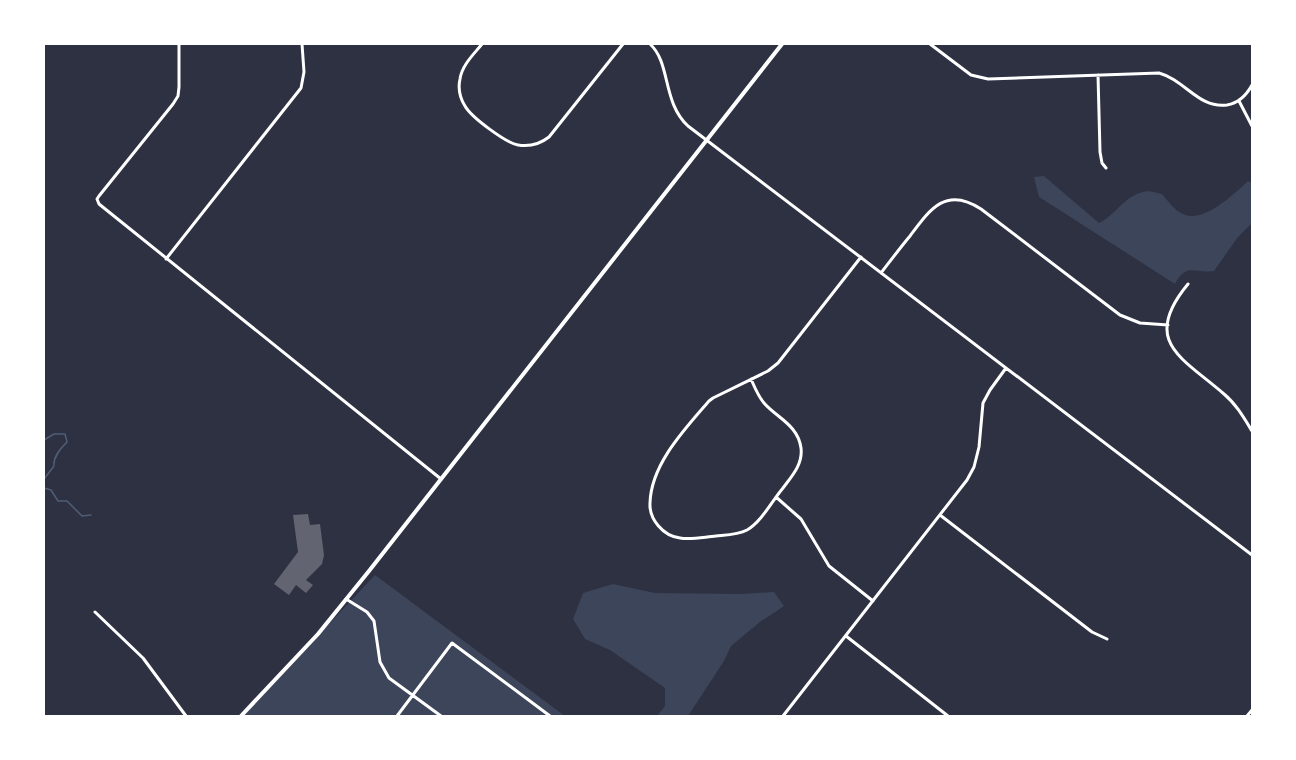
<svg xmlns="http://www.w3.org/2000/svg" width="1296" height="760" font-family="'Source Sans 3',sans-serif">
	<rect width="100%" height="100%" fill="#2d3142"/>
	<path fill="#3c4559" d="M 1044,176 L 1099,223 C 1116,215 1124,196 1143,192 C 1148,190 1156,193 1162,194 C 1168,201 1174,210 1183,214 C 1203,224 1234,194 1248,181 L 1252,183 L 1252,223 L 1238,237 L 1214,271 C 1194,274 1187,262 1175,284 L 1039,197 L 1034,177 Z
		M 375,575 L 565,716 L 242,716 Z
		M 613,584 L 655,593 L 740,594 L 774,592 L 784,606 L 760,622 L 731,646 L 724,661 L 688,716 L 657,716 L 665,706 L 665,688 L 610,650 L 585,639 L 573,619 L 583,593 Z"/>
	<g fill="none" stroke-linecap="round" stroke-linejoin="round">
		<path stroke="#4f5d75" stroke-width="1.5" d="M 44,440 L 54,434 L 65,434 L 67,442 C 60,449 53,457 54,466 L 44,479
			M 44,488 L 51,490 L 58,501 L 67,501 L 82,516 L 91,515"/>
	</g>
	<path fill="#626471" d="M 308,514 L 310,525 L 320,524 L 324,555 L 322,564 L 306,580 L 313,585 L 306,593 L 296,585 L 289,595 L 274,584 L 298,552 L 293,515 Z"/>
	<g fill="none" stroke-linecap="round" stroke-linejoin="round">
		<path stroke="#fff" stroke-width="3" d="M 179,44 L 179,87 L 178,96 L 173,104 L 99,196 L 97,199 L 99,204 L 441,479
			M 482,44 C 474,54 462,65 460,79 C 458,88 460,98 465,106 C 471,117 506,143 518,145 C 530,147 540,144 549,137 L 623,44
			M 650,44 C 671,63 662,102 688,126 L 1252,555
			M 930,44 L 971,75 L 988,79 L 1159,73 C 1185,80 1199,109 1227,105 C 1239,103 1246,96 1252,85
			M 1098,75 L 1100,152 L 1102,163 L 1106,168
			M 1239,101 L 1252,126
			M 166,259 L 301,88 L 304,72 L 302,44
			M 881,273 C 891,260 900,248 910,236 C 930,209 946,186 981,209 L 1120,315 L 1140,323 L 1168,325
			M 1188,284 C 1140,342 1183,358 1224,394 C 1236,404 1244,418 1252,431
			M 751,379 C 755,388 758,396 764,403 C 777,418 798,425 801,448 C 803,464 792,476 783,488 C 772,501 762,521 747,530 C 738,535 727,535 716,536 C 704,537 691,540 680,538 C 663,536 649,519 650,503 C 651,464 685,429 709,401 L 713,398 L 768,371 L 778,363 L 861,257
			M 776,497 L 801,519 L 829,566 L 873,601
			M 940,515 L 1092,632 L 1107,639
			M 346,599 L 367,612 L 374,621 L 380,662 L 389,678 L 441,716
			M 95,612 L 143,658 L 186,716
			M 846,636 L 948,716
			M 397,716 L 452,643 L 550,716
			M 783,716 L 967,480 L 974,467 L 979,447 L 983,403 L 990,390 L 1006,368
			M 1247,716 L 1252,710"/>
		<path stroke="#fff" stroke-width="4" d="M 241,716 L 318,634 L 369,571 L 782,44"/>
	</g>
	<rect width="1296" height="760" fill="none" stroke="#ffffff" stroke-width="90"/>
</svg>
